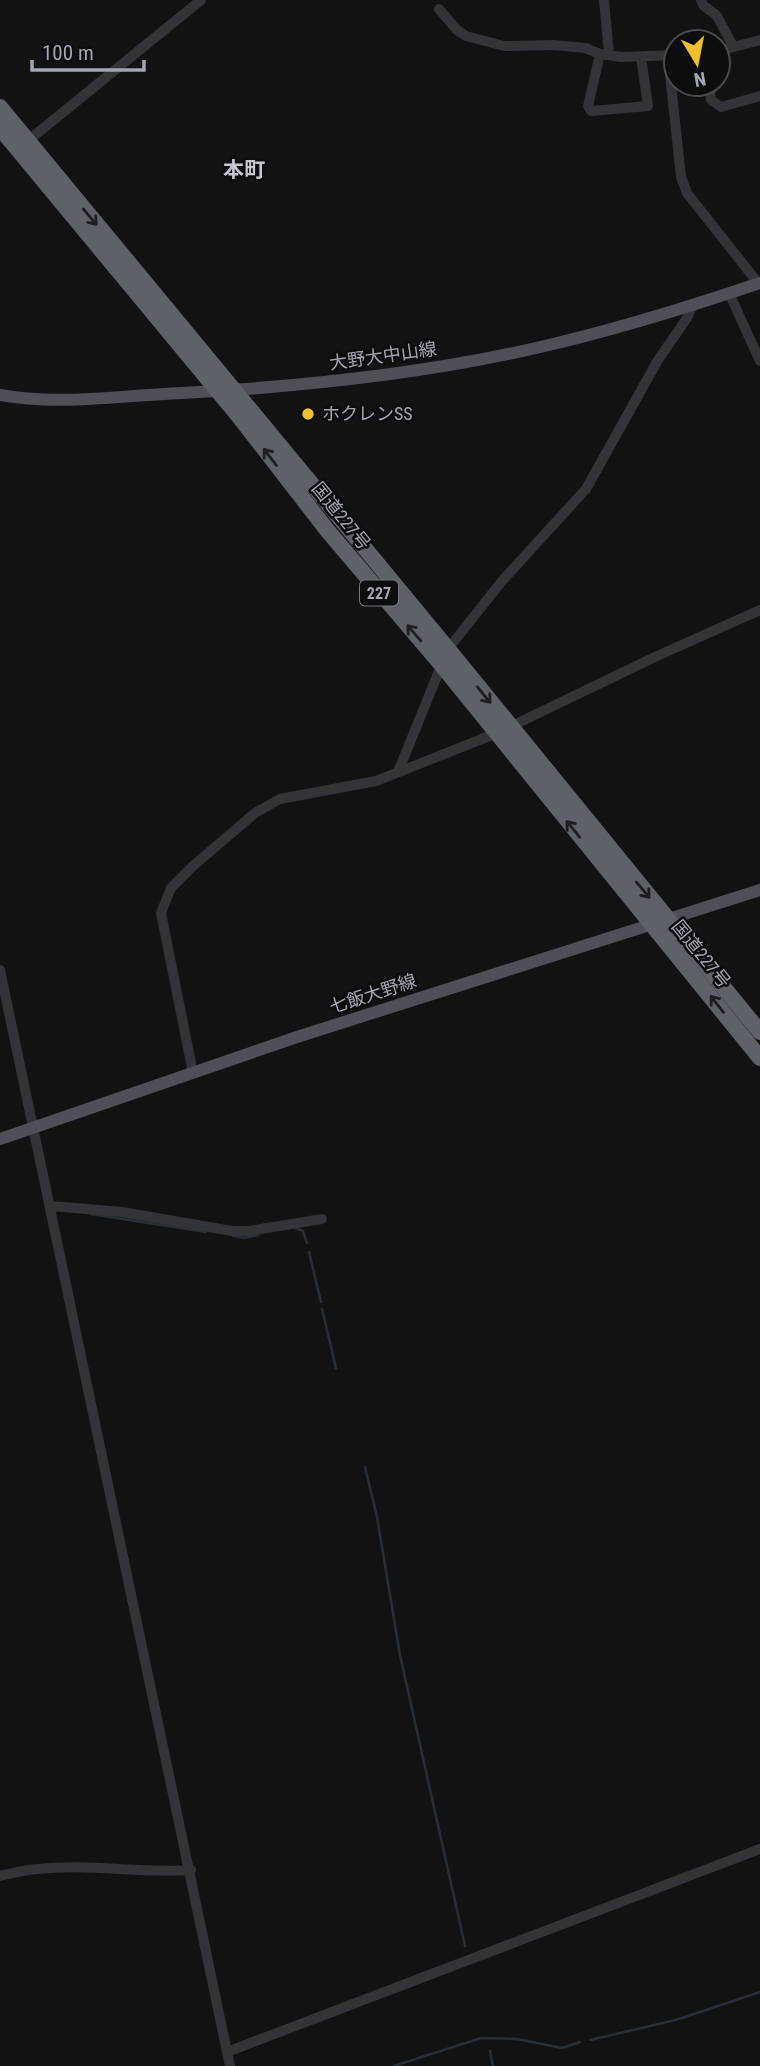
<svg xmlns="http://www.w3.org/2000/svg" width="760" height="2066" font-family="'Roboto Condensed','Noto Sans JP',sans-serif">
	<rect width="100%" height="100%" fill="#121213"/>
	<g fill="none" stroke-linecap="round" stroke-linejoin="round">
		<path stroke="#292f37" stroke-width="2.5" d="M 91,1214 L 206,1232
			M 295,1228 L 303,1231 L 307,1243
			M 233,1236 L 244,1238 L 258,1235
			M 309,1252 L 321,1302
			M 322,1309 L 336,1368
			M 365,1467 L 377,1517 L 400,1655 L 465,1946
			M 590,2040 L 676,2020 L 760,1992
			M 490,2051 L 493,2066
			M 394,2066 L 481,2038 L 517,2039 L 562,2048 L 580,2042"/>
		<path stroke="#333338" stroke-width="10" d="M 604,0 L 609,54
			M 701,0 L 703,5 L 717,16 L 733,46
			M 439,9 L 457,30 L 466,36 L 504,46 L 554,45 L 585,48 L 600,54 L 621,57 L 676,55
			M 718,51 L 760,40
			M 600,54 L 588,106 L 591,111 L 648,106 L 641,57
			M 668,56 L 681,177 L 687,193 L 758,283
			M 709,84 L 711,100 L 721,107 L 760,96
			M 24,144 L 201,0
			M 729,293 L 760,361
			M 398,772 L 448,649 L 502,581 L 586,489 L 658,360 L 687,318 L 693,304
			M 0,970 L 230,2066
			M 193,1073 L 161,913 L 171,888 L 193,866 L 255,813 L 280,799 L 376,781 L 497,733 L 657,656 L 760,610
			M 50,1206 L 122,1212 L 232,1231 L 249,1231 L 322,1219
			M 0,1876 C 12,1873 25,1870 38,1869 C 88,1863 140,1874 191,1870
			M 227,2052 L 760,1849"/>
		<path stroke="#4f5057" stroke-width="12" d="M 0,395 C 53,405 110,397 164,394 C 289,388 414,376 536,348 C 612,331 686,308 760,283
			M 0,1139 L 297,1037 L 760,890"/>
		<path stroke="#5f6169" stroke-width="16" d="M 0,107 L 448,649 L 760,1032
			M 0,128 L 241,419 L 327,530 L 440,663 L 760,1058"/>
	</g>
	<defs><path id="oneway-shaft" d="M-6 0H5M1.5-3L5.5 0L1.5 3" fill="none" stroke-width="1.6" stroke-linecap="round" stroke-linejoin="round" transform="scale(1.75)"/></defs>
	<g stroke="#1d1e20">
		<use href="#oneway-shaft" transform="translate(90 217) rotate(50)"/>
		<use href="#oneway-shaft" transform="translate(270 457) rotate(-128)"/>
		<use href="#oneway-shaft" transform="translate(414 633) rotate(-131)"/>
		<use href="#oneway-shaft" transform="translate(484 695) rotate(51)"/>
		<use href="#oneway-shaft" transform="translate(573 829) rotate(-129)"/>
		<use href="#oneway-shaft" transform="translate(643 890) rotate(50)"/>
		<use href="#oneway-shaft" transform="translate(717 1004) rotate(-128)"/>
	</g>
	<circle fill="#edc030" stroke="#0d0d0e" stroke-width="2.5" cx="308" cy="414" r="7"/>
	<g text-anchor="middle" stroke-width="5" stroke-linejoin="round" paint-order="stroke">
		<rect fill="#0d0d0e" stroke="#767982" stroke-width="2" x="360" y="580.5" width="38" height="25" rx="5"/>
		<g font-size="16" font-weight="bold" fill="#a3a7b4">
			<text x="379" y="599">227</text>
		</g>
		<g font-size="18" fill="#a3a7b4" stroke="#0d0d0e">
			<text transform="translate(383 356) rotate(-8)" y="6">大野大中山線</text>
			<text transform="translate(341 516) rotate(51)" y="6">国道227号</text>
			<text transform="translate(701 954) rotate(51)" y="6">国道227号</text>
			<text transform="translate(373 994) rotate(-18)" y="6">七飯大野線</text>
		</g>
		<g font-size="18" fill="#a3a7b4" stroke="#0d0d0e" text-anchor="start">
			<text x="322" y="420">ホクレンSS</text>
		</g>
		<g font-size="21" font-weight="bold" fill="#c4c6d0" stroke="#0d0d0e">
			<text x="244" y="177">本町</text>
		</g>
	</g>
	<g transform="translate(697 63) rotate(170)"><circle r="33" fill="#0d0d0e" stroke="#494b50" stroke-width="2"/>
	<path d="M0-5L12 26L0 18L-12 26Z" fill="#edc030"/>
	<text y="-10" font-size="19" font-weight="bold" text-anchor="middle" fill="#a3a7b4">N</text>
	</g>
	<path d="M32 60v10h112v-10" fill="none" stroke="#a3a7b4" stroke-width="3.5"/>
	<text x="42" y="60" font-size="21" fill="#a3a7b4" stroke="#0d0d0e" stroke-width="5" paint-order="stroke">100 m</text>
</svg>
